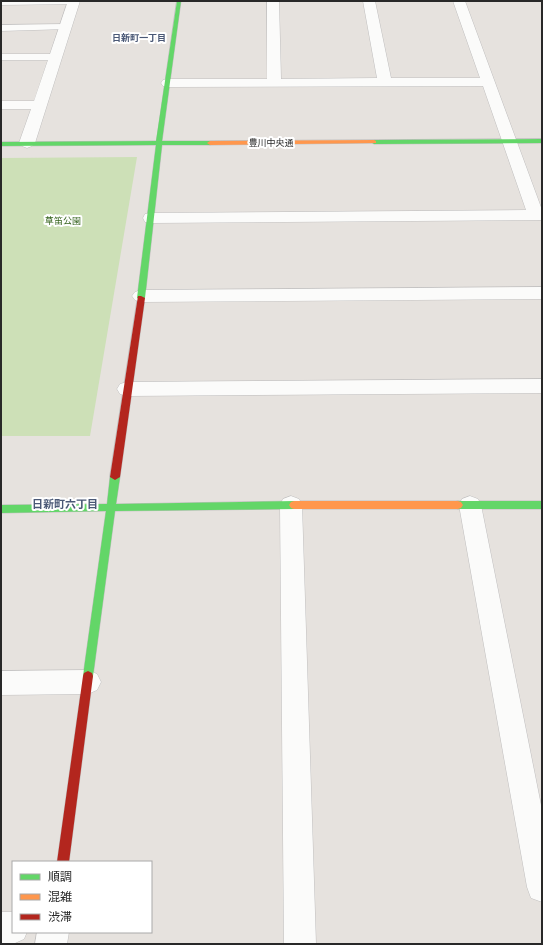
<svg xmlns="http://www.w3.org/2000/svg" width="543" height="945" font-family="'Nunito Sans','Noto Sans JP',sans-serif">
	<rect width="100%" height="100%" fill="#e6e2de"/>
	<path fill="#cde0b7" d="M 137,157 L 90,436 L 1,436 L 1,158 Z"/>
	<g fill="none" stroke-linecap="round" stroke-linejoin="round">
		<defs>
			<path id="lane" d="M 1,1 L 77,1 L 78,2 L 74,4 L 1,5 Z
				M 65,24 L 68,25 L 69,27 L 68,29 L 1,31 L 1,25 Z
				M 1,54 L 55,54 L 60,57 L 55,60 L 1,60 Z"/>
			<path id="street" d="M 68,1 L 80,1 L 35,143 L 32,146 L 27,148 L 22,146 L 19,143 L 31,109 L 1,109 L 1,101 L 34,101 Z
				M 267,1 L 279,1 L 281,79 L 377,78 L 363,1 L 375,1 L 391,78 L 480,78 L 453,1 L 465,1 L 542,210 L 542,220 L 151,223 L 145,222 L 143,218 L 145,214 L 151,213 L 526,210 L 483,86 L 168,87 L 163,86 L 161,83 L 163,80 L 168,79 L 267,79 Z
				M 542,287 L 542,299 L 141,302 L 135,300 L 132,296 L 135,292 L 141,290 Z
				M 542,379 L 542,393 L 127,396 L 120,394 L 117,389 L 120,384 L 127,382 Z
				M 291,496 L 299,499 L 302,505 L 316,944 L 284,944 L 280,505 L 283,499 Z
				M 470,496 L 478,499 L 481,505 L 542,810 L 542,902 L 531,898 L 527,887 L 459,505 L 462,499 Z
				M 88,670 L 97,674 L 101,682 L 97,690 L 88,694 L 1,695 L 1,671 Z
				M 1,912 L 13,912 L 13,932 L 27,932 L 24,939 L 13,944 L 1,944 Z
				M 37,932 L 69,932 L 67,944 L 35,944 Z"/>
			<path id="fast" d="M 177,1 L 181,1 L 162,141 L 210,141 L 213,143 L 210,145 L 162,145 L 145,298 L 141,300 L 137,298 L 156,145 L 1,146 L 1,142 L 156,141 Z
				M 542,139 L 542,143 L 374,144 L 371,142 L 374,140 Z
				M 115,474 L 120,477 L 116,504 L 294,501 L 297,502 L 299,505 L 297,508 L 294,509 L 115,511 L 93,676 L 92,679 L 88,681 L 84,679 L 83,676 L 106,511 L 1,513 L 1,505 L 107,504 L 110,477 Z
				M 458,501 L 542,501 L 542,509 L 458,509 L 455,508 L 453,505 L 455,502 Z"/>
			<path id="slow" d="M 374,140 L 376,141 L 376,143 L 210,145 L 207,143 L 210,141 Z
				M 294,501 L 458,501 L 461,502 L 463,505 L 461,508 L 458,509 L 294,509 L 291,508 L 289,505 L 291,502 Z"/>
			<path id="jam" d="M 138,296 L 141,296 L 145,298 L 120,477 L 115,480 L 110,477 Z
				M 88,671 L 92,673 L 93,676 L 69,862 L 57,862 L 83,676 L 84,673 Z"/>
		</defs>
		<use href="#lane" stroke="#c0bfbf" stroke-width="1"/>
		<use href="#street" stroke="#c0bfbf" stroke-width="1"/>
		<use href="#fast" stroke="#c0bfbf" stroke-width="1"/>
		<use href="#slow" stroke="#c0bfbf" stroke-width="1"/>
		<use href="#jam" stroke="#c0bfbf" stroke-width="1"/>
		<use href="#lane" fill="#fbfbfa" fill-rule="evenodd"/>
		<use href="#street" fill="#fbfbfa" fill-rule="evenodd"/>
		<use href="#fast" fill="#63d668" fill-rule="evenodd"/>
		<use href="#slow" fill="#ff974d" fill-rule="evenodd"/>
		<use href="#jam" fill="#b3261e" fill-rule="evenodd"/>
	</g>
	<g text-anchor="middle" stroke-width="4" stroke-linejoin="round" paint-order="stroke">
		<g font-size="9" font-weight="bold" fill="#4a5876" stroke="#fff">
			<text x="139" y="41">日新町一丁目</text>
		</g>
		<g font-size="9" fill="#282828" stroke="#fff">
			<text x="271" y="146">豊川中央通</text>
		</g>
		<g font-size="9" fill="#33611b" stroke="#fff">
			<text x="63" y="224">草笛公園</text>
		</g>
		<g font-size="11" font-weight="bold" fill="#4a5876" stroke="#fff">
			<text x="65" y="508">日新町六丁目</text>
		</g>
	</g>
	<rect width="543" height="945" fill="none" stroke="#282828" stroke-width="4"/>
	<rect x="12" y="861" width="140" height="72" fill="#ffffff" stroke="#a9a9a9"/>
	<rect x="20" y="874" width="20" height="6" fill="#63d668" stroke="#a9a9a9"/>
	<text x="48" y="881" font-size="12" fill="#282828">順調</text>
	<rect x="20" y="894" width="20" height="6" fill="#ff974d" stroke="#a9a9a9"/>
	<text x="48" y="901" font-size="12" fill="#282828">混雑</text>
	<rect x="20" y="914" width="20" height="6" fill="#b3261e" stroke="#a9a9a9"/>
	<text x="48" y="921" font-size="12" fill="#282828">渋滞</text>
</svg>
